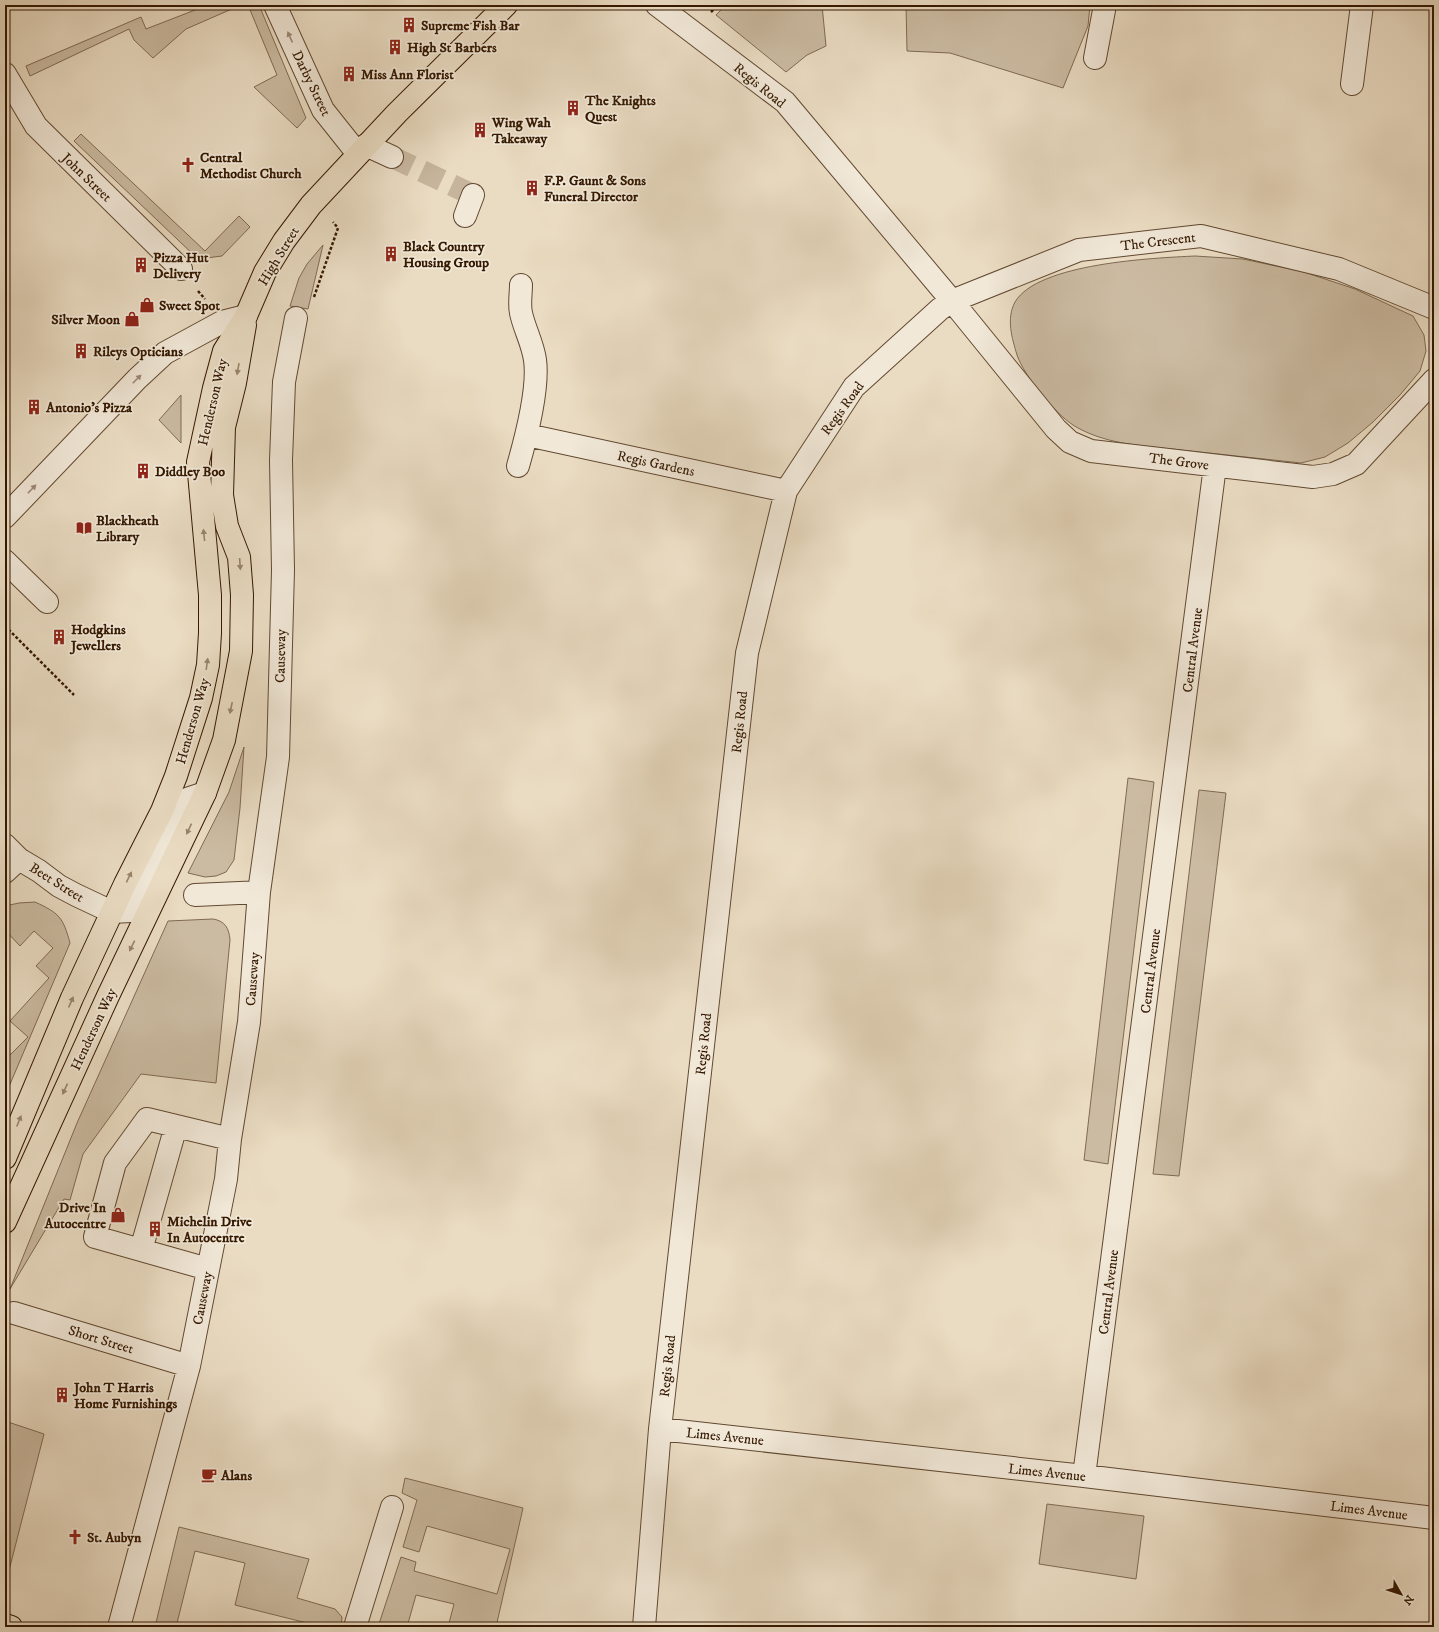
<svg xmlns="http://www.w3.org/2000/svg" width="1439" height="1632" font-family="'IM FELL DW Pica',serif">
	<rect width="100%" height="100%" fill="#eadcc3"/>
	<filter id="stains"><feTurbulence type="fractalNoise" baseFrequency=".005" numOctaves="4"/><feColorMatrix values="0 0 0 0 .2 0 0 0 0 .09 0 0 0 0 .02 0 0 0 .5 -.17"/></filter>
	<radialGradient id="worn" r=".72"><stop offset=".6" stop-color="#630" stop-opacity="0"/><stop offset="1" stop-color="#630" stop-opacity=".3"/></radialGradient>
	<path fill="#cbbba2" stroke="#806a51" d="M 208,5 L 241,5 L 186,29 L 153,58 L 134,40 L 129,29 L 30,76 L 26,66 L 141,17 L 146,29 Z
		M 248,5 L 259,5 L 306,118 L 297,128 L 254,87 L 277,75 Z
		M 726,5 L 822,5 L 826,46 L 807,55 L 786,72 L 716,15 Z
		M 906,5 L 1090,5 L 1088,26 L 1063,88 L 950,53 L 907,51 Z
		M 81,134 L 205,251 L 239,216 L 250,227 L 222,256 L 198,259 L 74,141 Z
		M 323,245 L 308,309 L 290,306 L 299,278 L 307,264 Z
		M 1195,256 L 1243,259 L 1304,272 L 1355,289 L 1413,316 L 1424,335 L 1426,351 L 1420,371 L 1400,395 L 1373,422 L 1348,443 L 1325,457 L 1301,463 C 1261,459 1221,454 1181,450 C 1146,446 1109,445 1078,428 C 1058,418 1024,376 1017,355 C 1012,338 1006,319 1015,302 C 1038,263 1154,258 1195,256 Z
		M 181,395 L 181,443 L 159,420 Z
		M 244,747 L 240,808 L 234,860 L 226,872 L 216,876 L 205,877 L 188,873 L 229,792 Z
		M 1128,778 L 1154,782 L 1108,1164 L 1084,1160 Z
		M 1199,790 L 1226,793 L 1179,1176 L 1153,1174 Z
		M 35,902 C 59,913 63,917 70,943 L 5,1096 L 5,1060 L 28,1037 L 10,1021 L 49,978 L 36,966 L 53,948 L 34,931 L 20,946 L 5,930 L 5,906 L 19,903 Z
		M 213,919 C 225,921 229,928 230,940 L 216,1083 L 141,1074 L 83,1154 L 70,1200 L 64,1199 L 10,1289 L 77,1123 L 168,921 Z
		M 5,1421 L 44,1434 L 5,1586 Z
		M 405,1478 L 523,1508 L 496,1627 L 448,1627 L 454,1604 L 416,1595 L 407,1627 L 378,1627 L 401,1557 L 416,1562 L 414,1571 L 497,1594 L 510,1549 L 427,1526 L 419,1552 L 403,1547 L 417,1500 L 402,1493 Z
		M 1047,1504 L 1144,1516 L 1136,1579 L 1039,1564 Z
		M 179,1527 L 309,1559 L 297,1598 L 335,1609 L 342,1617 L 341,1627 L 323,1627 L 235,1605 L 245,1563 L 195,1551 L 176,1627 L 155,1627 Z"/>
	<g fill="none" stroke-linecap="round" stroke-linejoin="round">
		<path stroke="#c6b59c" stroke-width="22" stroke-dasharray="22 11" stroke-linecap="butt" d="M 392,157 L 473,195"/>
		<defs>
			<path id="minor" d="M 275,5 L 323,110 L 358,154
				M 1095,58 L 1105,5
				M 5,74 L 36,126 L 181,269
				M 1352,84 L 1362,5
				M 366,145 L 392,157
				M 465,216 L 473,195
				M 1434,308 L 1339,269 L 1201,236 L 1079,250 L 952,301 L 1056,429 L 1070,442 L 1091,451 L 1313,477 L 1333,474 L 1356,464 L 1434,380
				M 527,435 L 786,491
				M 518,466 C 526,438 539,389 535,360 C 533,344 524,328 521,313 C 519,304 521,294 521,285
				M 5,517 L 137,379 L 165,353 L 222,322 L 246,316
				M 5,561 L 47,602
				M 5,845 L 19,859 L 39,871 L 59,886 L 76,895 L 112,912 L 131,911 L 141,894 L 187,799 L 205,793
				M 5,872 L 19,859
				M 195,895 L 259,892
				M 176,1126 L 230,1139
				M 141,1250 L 176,1126 L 147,1119 L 115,1163 L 95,1237 L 208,1269
				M 14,1313 L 189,1366
				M 660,1429 L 1084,1476 L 1434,1518
				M 1084,1476 L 1215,466
				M 119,1627 L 189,1366 L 226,1179 L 230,1139 L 249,1022 L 259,892 L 278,757 L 283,570 L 281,460 L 284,382 L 296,318
				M 355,1627 L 392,1507
				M 644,1627 L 660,1429 L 747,653 L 786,491 L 854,387 L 940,309 L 952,301 L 785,102 L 657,5"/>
			<path id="major" d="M 5,1158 L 72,998 L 125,884 L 162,811 L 176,776 L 201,698 L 208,665 L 210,633 L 210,595 L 198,462 L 214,388 L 224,351 L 246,316 L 265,272 L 284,241 L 311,205 L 397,113 L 506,5
				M 5,1222 L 108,996 L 205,793 L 224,740 L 241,651 L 242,595 L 239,557 L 227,526 L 222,495 L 224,427 L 235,383 L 245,325
				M 5,1625 L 11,1627"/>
		</defs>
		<use href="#minor" stroke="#624931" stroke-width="24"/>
		<use href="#major" stroke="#341800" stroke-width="24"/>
		<path stroke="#341800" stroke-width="2.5" stroke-dasharray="3 2" stroke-linecap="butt" d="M 711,12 L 718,5
			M 198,291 L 205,299
			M 314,297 L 338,228 L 333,222
			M 5,626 L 74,695
			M 5,1255 L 8,1249"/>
		<use href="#minor" stroke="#f1e8d8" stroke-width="22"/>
		<use href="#major" stroke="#eadcc3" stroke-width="22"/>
	</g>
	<defs><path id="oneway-solid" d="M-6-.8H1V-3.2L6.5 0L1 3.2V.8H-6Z"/></defs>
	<g fill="#9c8a77">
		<use href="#oneway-solid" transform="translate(290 37) rotate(-114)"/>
		<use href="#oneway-solid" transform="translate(137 379) rotate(-45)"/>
		<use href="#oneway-solid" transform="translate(32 489) rotate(-46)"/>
	</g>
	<g fill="#98846b">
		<use href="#oneway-solid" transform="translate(238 369) rotate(100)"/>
		<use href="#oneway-solid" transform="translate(204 535) rotate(-96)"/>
		<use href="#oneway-solid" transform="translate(240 564) rotate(86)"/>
		<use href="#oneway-solid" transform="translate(207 664) rotate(-82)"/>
		<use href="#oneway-solid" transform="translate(231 708) rotate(102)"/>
		<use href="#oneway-solid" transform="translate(189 829) rotate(115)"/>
		<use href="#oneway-solid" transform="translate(129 877) rotate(-64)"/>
		<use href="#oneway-solid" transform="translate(132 946) rotate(116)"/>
		<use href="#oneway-solid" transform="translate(71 1002) rotate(-66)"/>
		<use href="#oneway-solid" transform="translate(65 1089) rotate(115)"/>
		<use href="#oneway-solid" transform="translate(19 1121) rotate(-68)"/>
	</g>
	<defs>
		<symbol id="building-bare" viewBox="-9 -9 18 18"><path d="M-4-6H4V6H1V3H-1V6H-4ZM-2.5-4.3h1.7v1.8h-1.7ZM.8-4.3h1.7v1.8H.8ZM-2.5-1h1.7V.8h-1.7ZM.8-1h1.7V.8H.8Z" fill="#8f2418" stroke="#f1e8d8" stroke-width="2.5" paint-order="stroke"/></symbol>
		<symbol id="church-bare" viewBox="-9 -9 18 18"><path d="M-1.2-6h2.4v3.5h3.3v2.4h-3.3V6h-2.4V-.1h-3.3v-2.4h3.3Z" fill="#8f2418" stroke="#f1e8d8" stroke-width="2.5" paint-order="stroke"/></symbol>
		<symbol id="shop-bare" viewBox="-9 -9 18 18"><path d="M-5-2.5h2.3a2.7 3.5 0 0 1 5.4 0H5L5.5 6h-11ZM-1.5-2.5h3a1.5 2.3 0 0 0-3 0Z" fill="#8f2418" stroke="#f1e8d8" stroke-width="2.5" paint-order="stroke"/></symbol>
		<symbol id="library-bare" viewBox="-9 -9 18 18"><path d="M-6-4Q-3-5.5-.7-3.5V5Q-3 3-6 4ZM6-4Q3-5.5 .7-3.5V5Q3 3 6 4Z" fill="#8f2418" stroke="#f1e8d8" stroke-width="2.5" paint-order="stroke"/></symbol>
		<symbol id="cafe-bare" viewBox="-9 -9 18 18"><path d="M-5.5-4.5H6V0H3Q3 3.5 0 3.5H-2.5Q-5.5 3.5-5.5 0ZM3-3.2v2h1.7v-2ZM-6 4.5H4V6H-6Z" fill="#8f2418" stroke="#f1e8d8" stroke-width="2.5" paint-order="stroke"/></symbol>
	</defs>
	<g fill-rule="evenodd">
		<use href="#building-bare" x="398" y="14" width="22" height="22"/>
		<use href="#building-bare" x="384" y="36" width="22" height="22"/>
		<use href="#building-bare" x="338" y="63" width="22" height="22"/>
		<use href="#building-bare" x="562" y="97" width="22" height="22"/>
		<use href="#building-bare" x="469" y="119" width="22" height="22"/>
		<use href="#church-bare" x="177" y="154" width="22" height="22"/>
		<use href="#building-bare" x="521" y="177" width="22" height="22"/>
		<use href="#building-bare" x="380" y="243" width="22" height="22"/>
		<use href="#building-bare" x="130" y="254" width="22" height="22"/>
		<use href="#shop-bare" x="136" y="294" width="22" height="22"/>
		<use href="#shop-bare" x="121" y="308" width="22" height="22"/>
		<use href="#building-bare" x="70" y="340" width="22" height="22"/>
		<use href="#building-bare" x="23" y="396" width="22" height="22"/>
		<use href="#building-bare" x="132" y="460" width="22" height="22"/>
		<use href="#library-bare" x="73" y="517" width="22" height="22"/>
		<use href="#building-bare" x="48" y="626" width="22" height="22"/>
		<use href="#shop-bare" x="107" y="1204" width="22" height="22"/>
		<use href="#building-bare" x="144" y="1218" width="22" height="22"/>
		<use href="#building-bare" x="51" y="1384" width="22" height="22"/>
		<use href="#cafe-bare" x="198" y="1464" width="22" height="22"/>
		<use href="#church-bare" x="64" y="1526" width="22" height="22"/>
	</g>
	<g text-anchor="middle" stroke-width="3.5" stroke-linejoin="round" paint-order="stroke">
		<g font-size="14" font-weight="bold" fill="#341800" stroke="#f1e8d8" text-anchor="start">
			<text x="421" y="30">Supreme Fish Bar</text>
			<text x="407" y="52">High St Barbers</text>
			<text x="361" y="79">Miss Ann Florist</text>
			<text x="585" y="105">The Knights<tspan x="585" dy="16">Quest</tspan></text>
			<text x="492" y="127">Wing Wah<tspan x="492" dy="16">Takeaway</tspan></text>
			<text x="200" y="162">Central<tspan x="200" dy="16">Methodist Church</tspan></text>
			<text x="544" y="185">F.P. Gaunt &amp; Sons<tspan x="544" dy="16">Funeral Director</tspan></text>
			<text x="403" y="251">Black Country<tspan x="403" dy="16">Housing Group</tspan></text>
			<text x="153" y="262">Pizza Hut<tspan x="153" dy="16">Delivery</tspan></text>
			<text x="159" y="310">Sweet Spot</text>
			<text x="120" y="324" text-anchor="end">Silver Moon</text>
			<text x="93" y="356">Rileys Opticians</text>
			<text x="46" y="412">Antonio's Pizza</text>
			<text x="155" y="476">Diddley Boo</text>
			<text x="96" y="525">Blackheath<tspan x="96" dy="16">Library</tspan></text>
			<text x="71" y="634">Hodgkins<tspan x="71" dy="16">Jewellers</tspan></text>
			<text x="106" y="1212" text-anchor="end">Drive In<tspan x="106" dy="16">Autocentre</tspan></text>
			<text x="167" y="1226">Michelin Drive<tspan x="167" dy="16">In Autocentre</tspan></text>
			<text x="74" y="1392">John T Harris<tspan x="74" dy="16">Home Furnishings</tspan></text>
			<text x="221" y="1480">Alans</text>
			<text x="87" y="1542">St. Aubyn</text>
		</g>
		<g font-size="14" fill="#341800" stroke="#f1e8d8">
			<text transform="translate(312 83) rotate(64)" y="5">Darby Street</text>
			<text transform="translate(760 85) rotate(39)" y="5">Regis Road</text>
			<text transform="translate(87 177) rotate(44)" y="5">John Street</text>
			<text transform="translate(1158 241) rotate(-7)" y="5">The Crescent</text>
			<text transform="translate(278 256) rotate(-59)" y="5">High Street</text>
			<text transform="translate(212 402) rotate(-77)" y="5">Henderson Way</text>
			<text transform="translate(842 408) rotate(-54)" y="5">Regis Road</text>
			<text transform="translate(1179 461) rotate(7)" y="5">The Grove</text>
			<text transform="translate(656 463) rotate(12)" y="5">Regis Gardens</text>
			<text transform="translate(1192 650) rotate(-83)" y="5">Central Avenue</text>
			<text transform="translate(280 656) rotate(-89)" y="5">Causeway</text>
			<text transform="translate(192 721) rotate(-74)" y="5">Henderson Way</text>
			<text transform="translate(739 722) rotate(-84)" y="5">Regis Road</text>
			<text transform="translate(57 882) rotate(32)" y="5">Beet Street</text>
			<text transform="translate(1150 971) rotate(-83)" y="5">Central Avenue</text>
			<text transform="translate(252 979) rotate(-86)" y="5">Causeway</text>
			<text transform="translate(93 1029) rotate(-65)" y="5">Henderson Way</text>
			<text transform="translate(703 1044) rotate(-84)" y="5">Regis Road</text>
			<text transform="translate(1108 1292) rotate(-83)" y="5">Central Avenue</text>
			<text transform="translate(202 1298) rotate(-79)" y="5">Causeway</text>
			<text transform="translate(101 1339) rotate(17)" y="5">Short Street</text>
			<text transform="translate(667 1366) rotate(-84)" y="5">Regis Road</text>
			<text transform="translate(725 1436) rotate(6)" y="5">Limes Avenue</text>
			<text transform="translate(1047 1472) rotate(6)" y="5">Limes Avenue</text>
			<text transform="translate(1369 1510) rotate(7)" y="5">Limes Avenue</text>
		</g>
	</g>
	<rect width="1439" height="1632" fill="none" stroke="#eadcc3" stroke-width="20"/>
	<rect x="6" y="6" width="1427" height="1620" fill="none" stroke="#341800" stroke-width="2"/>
	<rect x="10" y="10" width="1419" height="1612" fill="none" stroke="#341800"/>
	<g transform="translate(1401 1594) rotate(129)" stroke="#f1e8d8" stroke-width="3" paint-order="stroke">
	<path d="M0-3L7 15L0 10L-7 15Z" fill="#341800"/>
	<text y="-6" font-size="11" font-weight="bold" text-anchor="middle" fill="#341800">N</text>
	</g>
	<rect width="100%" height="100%" filter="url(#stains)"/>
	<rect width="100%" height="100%" fill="url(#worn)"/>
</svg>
